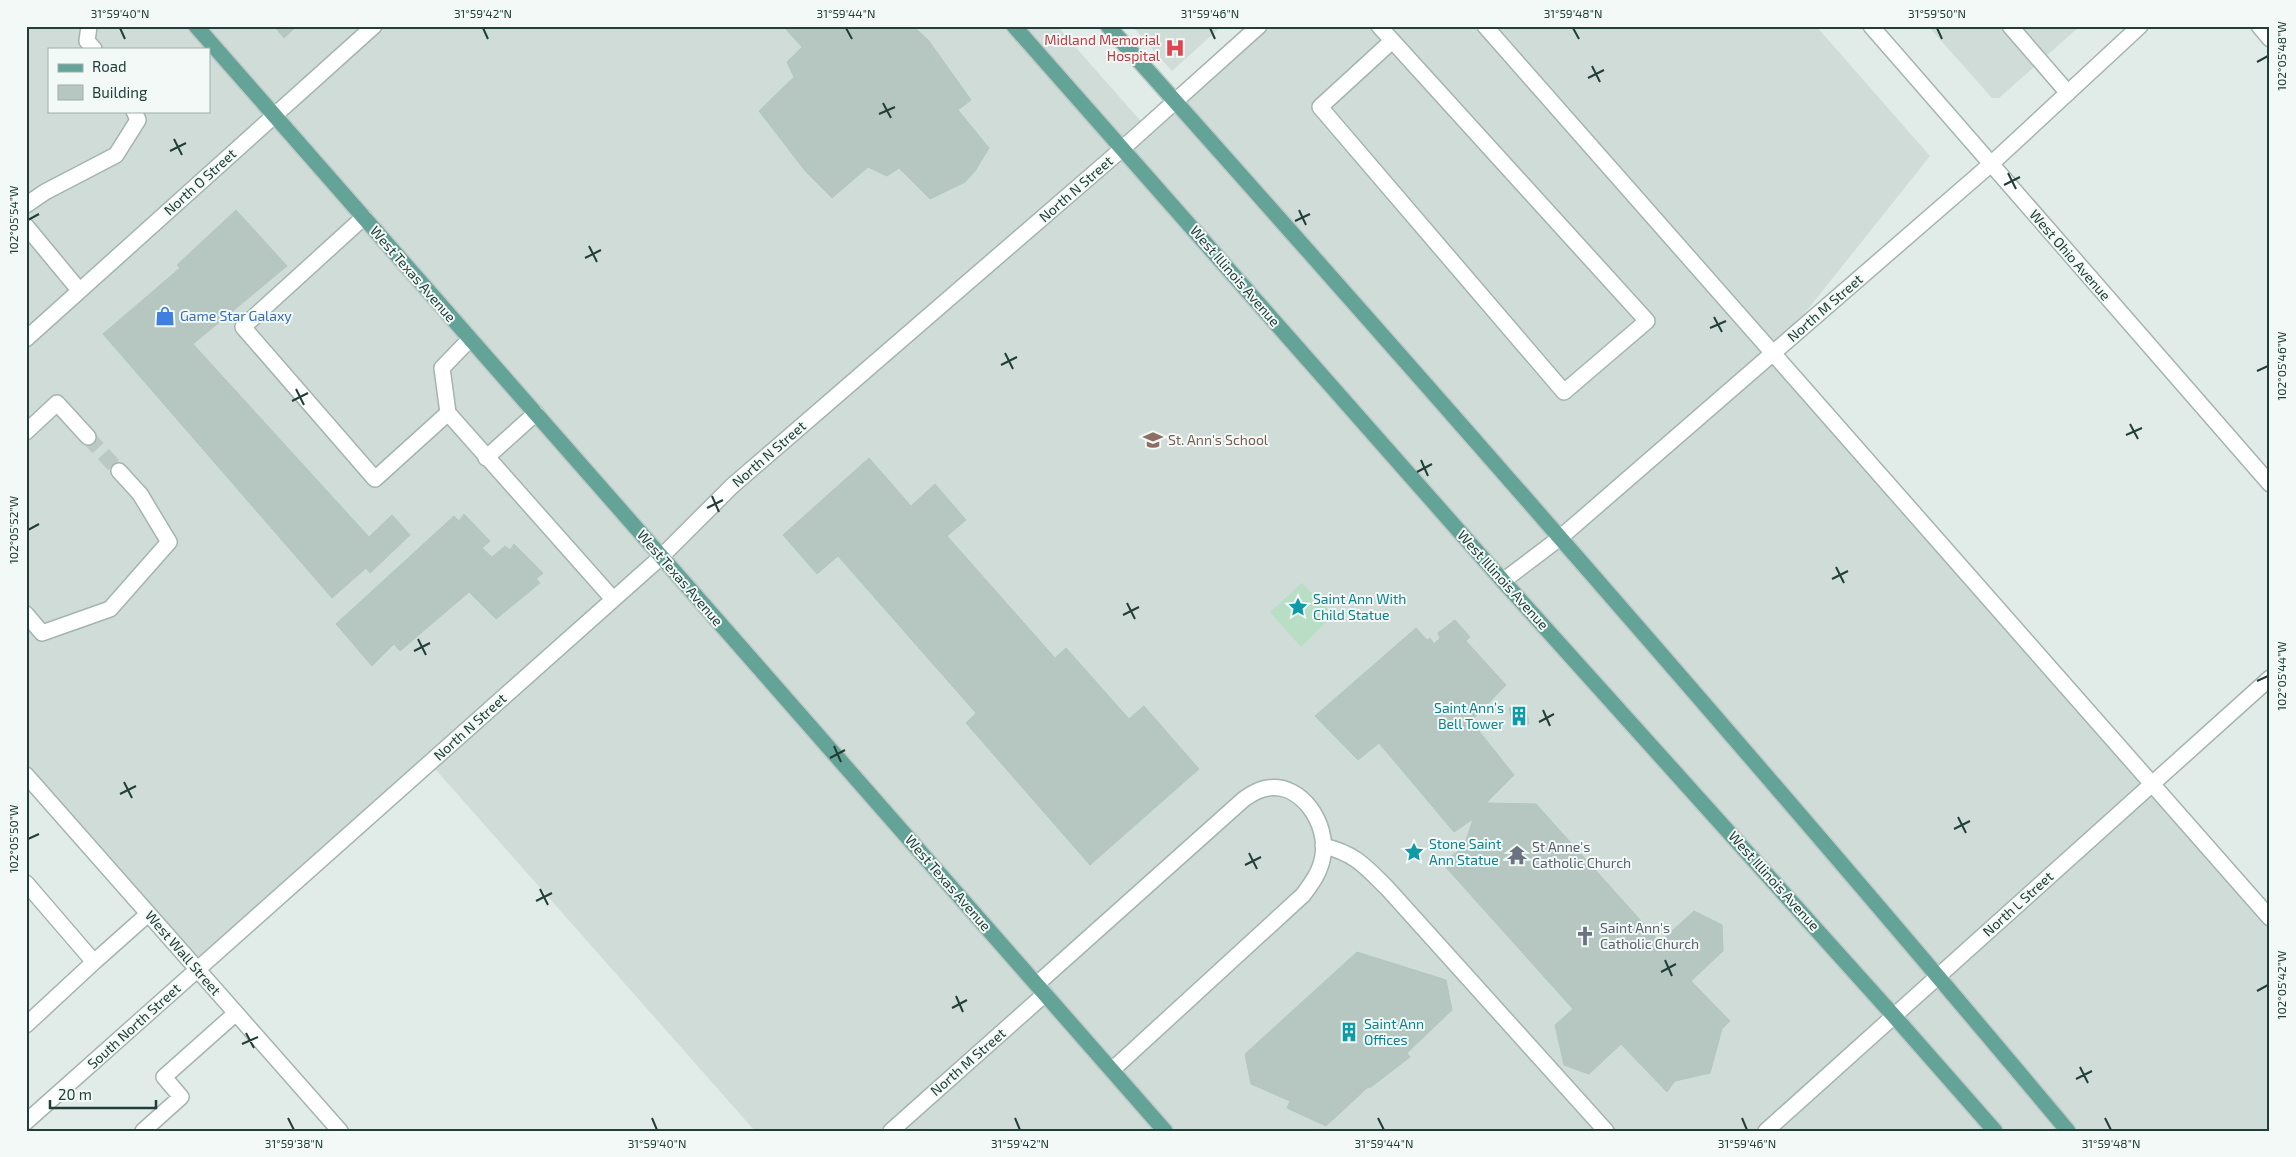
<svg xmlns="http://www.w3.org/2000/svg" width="2296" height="1157" font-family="'Exo 2',sans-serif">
	<rect width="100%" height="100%" fill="#e1ece8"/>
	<path fill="#cfdcd7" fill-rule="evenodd" d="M 26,26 L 1057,26 L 1145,126 L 1272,26 L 1816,26 L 1930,156 L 1773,353 L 2270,925 L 2270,1131 L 755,1131 L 429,762 L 196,968 L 26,775 ZM 49,49 L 209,49 L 209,111 L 49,111 Z
		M 1132,26 L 1222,26 L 1172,71 Z
		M 1928,26 L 2080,26 L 1999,98 L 1992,98 Z"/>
	<path fill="#b9dec6" d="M 1302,583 L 1333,615 L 1301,647 L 1270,612 Z"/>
	<path fill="#b6c7c1" stroke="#b3c6c0" d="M 274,26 L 297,26 L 284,38 Z
		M 783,26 L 913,26 L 929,41 L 971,100 L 958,110 L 989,148 L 975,171 L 965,182 L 930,199 L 899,168 L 887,176 L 868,167 L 832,198 L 806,172 L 759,111 L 794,77 L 787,62 L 802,47 Z
		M 236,210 L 287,266 L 193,344 L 369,537 L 392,515 L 410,535 L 370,573 L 366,568 L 332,598 L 103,334 L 180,268 L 177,265 Z
		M 869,458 L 911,506 L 935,484 L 966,520 L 947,536 L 1055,658 L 1066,648 L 1129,719 L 1144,706 L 1199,769 L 1090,865 L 966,723 L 976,713 L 838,556 L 817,574 L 783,535 Z
		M 464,514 L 490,541 L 482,548 L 492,557 L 505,546 L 510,550 L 514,544 L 543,573 L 536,579 L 540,583 L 496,619 L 469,592 L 400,651 L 394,644 L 372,666 L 336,624 L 454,516 L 459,521 Z
		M 1455,620 L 1470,637 L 1466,641 L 1506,685 L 1471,721 L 1514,775 L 1486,803 L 1536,804 L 1660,942 L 1694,911 L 1722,925 L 1723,951 L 1691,981 L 1730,1021 L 1722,1029 L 1710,1073 L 1675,1081 L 1667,1092 L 1621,1044 L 1589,1074 L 1564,1065 L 1555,1025 L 1573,1009 L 1442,863 L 1464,847 L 1473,819 L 1454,832 L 1379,743 L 1358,760 L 1315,716 L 1416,628 L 1427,640 L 1430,638 L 1434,644 L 1440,638 L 1438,633 Z
		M 1509,708 L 1526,708 L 1529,724 L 1513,726 Z
		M 1357,952 L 1446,980 L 1452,1010 L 1407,1053 L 1410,1057 L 1371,1087 L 1367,1088 L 1326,1126 L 1287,1108 L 1290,1101 L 1251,1084 L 1245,1054 Z"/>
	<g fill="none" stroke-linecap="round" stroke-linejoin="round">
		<path stroke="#bbc9c5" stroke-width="15" stroke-dasharray="15 8" stroke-linecap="butt" d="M 88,437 L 119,471"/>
		<defs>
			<path id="minor" d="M 89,26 L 87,41 L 94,49
				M 1379,26 L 1647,321 L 1564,392 L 1320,107 L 1392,41
				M 1485,26 L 2270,918
				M 1871,26 L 2270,484
				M 2010,26 L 2068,93
				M 2259,26 L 2270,39
				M 26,205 L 45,192 L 116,155 L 138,120 L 134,111
				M 364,217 L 243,327 L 375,479 L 448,413 L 442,368 L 470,339
				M 26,226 L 79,290
				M 26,339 L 374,26
				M 448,413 L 613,599
				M 26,432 L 57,403 L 88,437
				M 486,458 L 536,413
				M 1503,581 L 1561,537 L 1991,164 L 2140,26
				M 26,614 L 42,633 L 110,609 L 169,542 L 140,494 L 119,471
				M 26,775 L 340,1131
				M 1323,846 C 1355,853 1366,867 1388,889 L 1606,1131
				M 26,883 L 94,962 L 148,914
				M 1037,984 L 1244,799 C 1251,794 1259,789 1268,788 C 1302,783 1328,824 1323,855 C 1321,871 1312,883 1303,895 L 1112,1070
				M 26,1025 L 94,962
				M 26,1122 L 661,557 L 732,486 L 1122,149 L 1259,26
				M 143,1131 L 181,1097 L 164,1077 L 236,1013
				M 891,1131 L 1045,994
				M 1766,1131 L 2270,678"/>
			<path id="major" d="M 196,26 L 1165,1131
				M 1014,26 L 1503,581 L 1894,1016 L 1995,1131
				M 1108,26 C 1433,390 1755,757 2068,1131"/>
		</defs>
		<use href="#minor" stroke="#a4b4b0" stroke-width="18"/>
		<use href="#major" stroke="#c1c9c7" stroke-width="18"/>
		<use href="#minor" stroke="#fff" stroke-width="15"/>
		<use href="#major" stroke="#64a398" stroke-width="15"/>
	</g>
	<path fill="none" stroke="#213e38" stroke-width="2" d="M 120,28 L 125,39M 483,28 L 488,39M 846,28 L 852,39M 1210,28 L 1215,39M 1573,28 L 1579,39M 1937,28 L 1942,39M 2257,62 L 2268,56M 1592,66 L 1600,82M 1588,78 L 1604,70M 883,103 L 891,118M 879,114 L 895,107M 174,139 L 182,155M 170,151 L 186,143M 2008,173 L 2016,189M 2004,185 L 2020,177M 1299,210 L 1306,225M 28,220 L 39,214M 1295,221 L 1310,214M 589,246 L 597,262M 585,258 L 601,250M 1714,317 L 1722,332M 1710,328 L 1726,321M 1005,353 L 1013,369M 1001,365 L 1017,357M 2257,371 L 2268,366M 296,389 L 304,405M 292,401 L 308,393M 2130,424 L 2138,439M 2126,435 L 2142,428M 1421,460 L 1428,476M 1417,472 L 1432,464M 712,496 L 719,512M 707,508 L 723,500M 28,530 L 39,524M 1836,567 L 1844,583M 1832,579 L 1848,571M 1127,603 L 1135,619M 1123,615 L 1139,607M 418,639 L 426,655M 414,651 L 430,643M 2257,681 L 2268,676M 1543,710 L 1550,726M 1539,722 L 1554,714M 834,746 L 841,762M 830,758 L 845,750M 124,782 L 132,798M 120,794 L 136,786M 1958,817 L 1966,833M 1954,829 L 1970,821M 28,839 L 39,834M 1249,853 L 1257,869M 1245,865 L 1261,857M 540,889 L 548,905M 536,901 L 552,893M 1665,960 L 1672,976M 1661,972 L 1676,964M 2257,991 L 2268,985M 956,996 L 963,1012M 952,1008 L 967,1000M 246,1033 L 254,1048M 242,1044 L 258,1037M 2080,1067 L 2088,1083M 2076,1079 L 2092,1071M 288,1118 L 294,1130M 652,1118 L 657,1130M 1015,1118 L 1020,1130M 1378,1118 L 1384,1130M 1742,1118 L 1747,1130M 2105,1118 L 2111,1130"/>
	<defs>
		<symbol id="hospital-bare" viewBox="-9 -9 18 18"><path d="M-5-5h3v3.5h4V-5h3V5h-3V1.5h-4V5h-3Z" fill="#e0444e" stroke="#f2f9f6" stroke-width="2.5" paint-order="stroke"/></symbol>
		<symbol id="shop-bare" viewBox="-9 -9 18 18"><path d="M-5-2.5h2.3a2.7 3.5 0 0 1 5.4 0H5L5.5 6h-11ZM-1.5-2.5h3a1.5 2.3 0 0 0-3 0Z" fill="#3f7fe0" stroke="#f2f9f6" stroke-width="2.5" paint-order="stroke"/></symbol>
		<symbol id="school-bare" viewBox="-9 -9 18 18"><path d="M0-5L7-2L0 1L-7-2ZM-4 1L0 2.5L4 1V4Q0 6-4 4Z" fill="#8d6e63" stroke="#f2f9f6" stroke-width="2.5" paint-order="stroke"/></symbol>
		<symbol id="sight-bare" viewBox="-9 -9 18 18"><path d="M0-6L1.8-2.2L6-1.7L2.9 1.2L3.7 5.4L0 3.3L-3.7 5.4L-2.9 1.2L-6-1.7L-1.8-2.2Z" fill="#0f9aa8" stroke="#f2f9f6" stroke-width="2.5" paint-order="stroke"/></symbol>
		<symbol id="building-bare" viewBox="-9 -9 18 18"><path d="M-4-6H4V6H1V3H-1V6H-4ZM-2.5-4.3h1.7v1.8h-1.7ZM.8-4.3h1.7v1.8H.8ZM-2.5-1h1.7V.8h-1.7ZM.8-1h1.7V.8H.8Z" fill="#0f9aa8" stroke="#f2f9f6" stroke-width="2.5" paint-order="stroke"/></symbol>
		<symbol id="temple-bare" viewBox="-9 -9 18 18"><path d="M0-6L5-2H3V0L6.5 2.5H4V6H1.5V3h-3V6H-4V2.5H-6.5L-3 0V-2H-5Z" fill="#6b7280" stroke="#f2f9f6" stroke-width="2.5" paint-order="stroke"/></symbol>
		<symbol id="church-bare" viewBox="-9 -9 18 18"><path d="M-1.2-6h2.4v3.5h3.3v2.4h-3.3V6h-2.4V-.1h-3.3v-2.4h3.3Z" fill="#6b7280" stroke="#f2f9f6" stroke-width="2.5" paint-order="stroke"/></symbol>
	</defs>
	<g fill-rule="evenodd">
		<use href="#hospital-bare" x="1161" y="34" width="28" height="28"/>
		<use href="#shop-bare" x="151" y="302" width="28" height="28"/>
		<use href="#school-bare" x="1139" y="426" width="28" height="28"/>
		<use href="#sight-bare" x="1284" y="593" width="28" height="28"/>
		<use href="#building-bare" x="1505" y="702" width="28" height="28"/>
		<use href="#sight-bare" x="1400" y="838" width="28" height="28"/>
		<use href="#temple-bare" x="1503" y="841" width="28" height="28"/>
		<use href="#church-bare" x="1571" y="922" width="28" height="28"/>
		<use href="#building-bare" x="1335" y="1018" width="28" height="28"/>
	</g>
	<g text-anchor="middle" stroke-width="4" stroke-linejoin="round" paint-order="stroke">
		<g font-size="14" fill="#be3a42" stroke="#f2f9f6" text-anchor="end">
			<text x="1160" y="45">Midland Memorial<tspan x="1160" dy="16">Hospital</tspan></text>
		</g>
		<g font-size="14" fill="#213e38" stroke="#f2f9f6">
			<text transform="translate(200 182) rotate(-42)" y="5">North O Street</text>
			<text transform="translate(1076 189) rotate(-41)" y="5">North N Street</text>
			<text transform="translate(2070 255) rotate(49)" y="5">West Ohio Avenue</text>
			<text transform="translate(413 274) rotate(49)" y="5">West Texas Avenue</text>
			<text transform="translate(1235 276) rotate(49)" y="5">West Illinois Avenue</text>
			<text transform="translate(1825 308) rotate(-41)" y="5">North M Street</text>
			<text transform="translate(769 454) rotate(-41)" y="5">North N Street</text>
			<text transform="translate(680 578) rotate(49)" y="5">West Texas Avenue</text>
			<text transform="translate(1503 580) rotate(48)" y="5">West Illinois Avenue</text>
			<text transform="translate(470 727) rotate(-42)" y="5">North N Street</text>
			<text transform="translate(1774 881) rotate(48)" y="5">West Illinois Avenue</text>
			<text transform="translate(948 883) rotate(49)" y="5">West Texas Avenue</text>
			<text transform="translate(2018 904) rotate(-42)" y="5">North L Street</text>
			<text transform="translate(183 953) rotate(49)" y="5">West Wall Street</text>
			<text transform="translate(134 1026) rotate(-42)" y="5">South North Street</text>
			<text transform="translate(968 1062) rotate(-41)" y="5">North M Street</text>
		</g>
		<g font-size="14" fill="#366cbe" stroke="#f2f9f6" text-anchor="start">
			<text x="180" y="321">Game Star Galaxy</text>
		</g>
		<g font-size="14" fill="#785e54" stroke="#f2f9f6" text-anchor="start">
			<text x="1168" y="445">St. Ann's School</text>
		</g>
		<g font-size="14" fill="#0d838f" stroke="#f2f9f6" text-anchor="start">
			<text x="1313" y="604">Saint Ann With<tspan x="1313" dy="16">Child Statue</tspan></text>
			<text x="1504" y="713" text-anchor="end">Saint Ann’s<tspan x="1504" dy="16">Bell Tower</tspan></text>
			<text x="1429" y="849">Stone Saint<tspan x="1429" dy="16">Ann Statue</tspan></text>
			<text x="1364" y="1029">Saint Ann<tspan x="1364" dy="16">Offices</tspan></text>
		</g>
		<g font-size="14" fill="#5b616d" stroke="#f2f9f6" text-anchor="start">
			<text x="1532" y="852">St Anne's<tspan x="1532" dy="16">Catholic Church</tspan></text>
			<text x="1600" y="933">Saint Ann's<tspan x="1600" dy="16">Catholic Church</tspan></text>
		</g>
	</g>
	<rect width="2296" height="1157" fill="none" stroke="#f2f9f6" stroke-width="55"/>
	<rect x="48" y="48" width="162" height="65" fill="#f2f9f6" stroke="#9eaeaa"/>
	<rect x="58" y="64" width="25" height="8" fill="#64a398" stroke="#9eaeaa"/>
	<text x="92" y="72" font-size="15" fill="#213e38">Road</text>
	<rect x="58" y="85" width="25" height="15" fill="#b6c7c1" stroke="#9eaeaa"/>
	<text x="92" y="98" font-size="15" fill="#213e38">Building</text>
	<path d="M50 1100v8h106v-8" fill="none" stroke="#213e38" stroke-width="2.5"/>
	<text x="58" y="1100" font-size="15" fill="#213e38" stroke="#f2f9f6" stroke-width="4" paint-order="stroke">20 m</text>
	<rect x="28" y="28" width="2240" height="1102" fill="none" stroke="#213e38" stroke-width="2"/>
	<g font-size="12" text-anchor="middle" fill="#213e38">
		<text x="120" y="18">31°59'40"N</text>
		<text x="483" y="18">31°59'42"N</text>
		<text x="846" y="18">31°59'44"N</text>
		<text x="1210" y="18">31°59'46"N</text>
		<text x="1573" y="18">31°59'48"N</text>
		<text x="1937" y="18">31°59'50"N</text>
		<text transform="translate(2282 56) rotate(-90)" y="4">102°05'48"W</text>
		<text transform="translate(14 220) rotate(-90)" y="4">102°05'54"W</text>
		<text transform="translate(2282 366) rotate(-90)" y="4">102°05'46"W</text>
		<text transform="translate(14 530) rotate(-90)" y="4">102°05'52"W</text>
		<text transform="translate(2282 676) rotate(-90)" y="4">102°05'44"W</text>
		<text transform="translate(14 839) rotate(-90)" y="4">102°05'50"W</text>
		<text transform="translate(2282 985) rotate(-90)" y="4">102°05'42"W</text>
		<text x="294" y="1148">31°59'38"N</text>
		<text x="657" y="1148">31°59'40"N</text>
		<text x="1020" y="1148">31°59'42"N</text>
		<text x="1384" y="1148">31°59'44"N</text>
		<text x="1747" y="1148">31°59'46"N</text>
		<text x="2111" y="1148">31°59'48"N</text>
	</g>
</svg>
